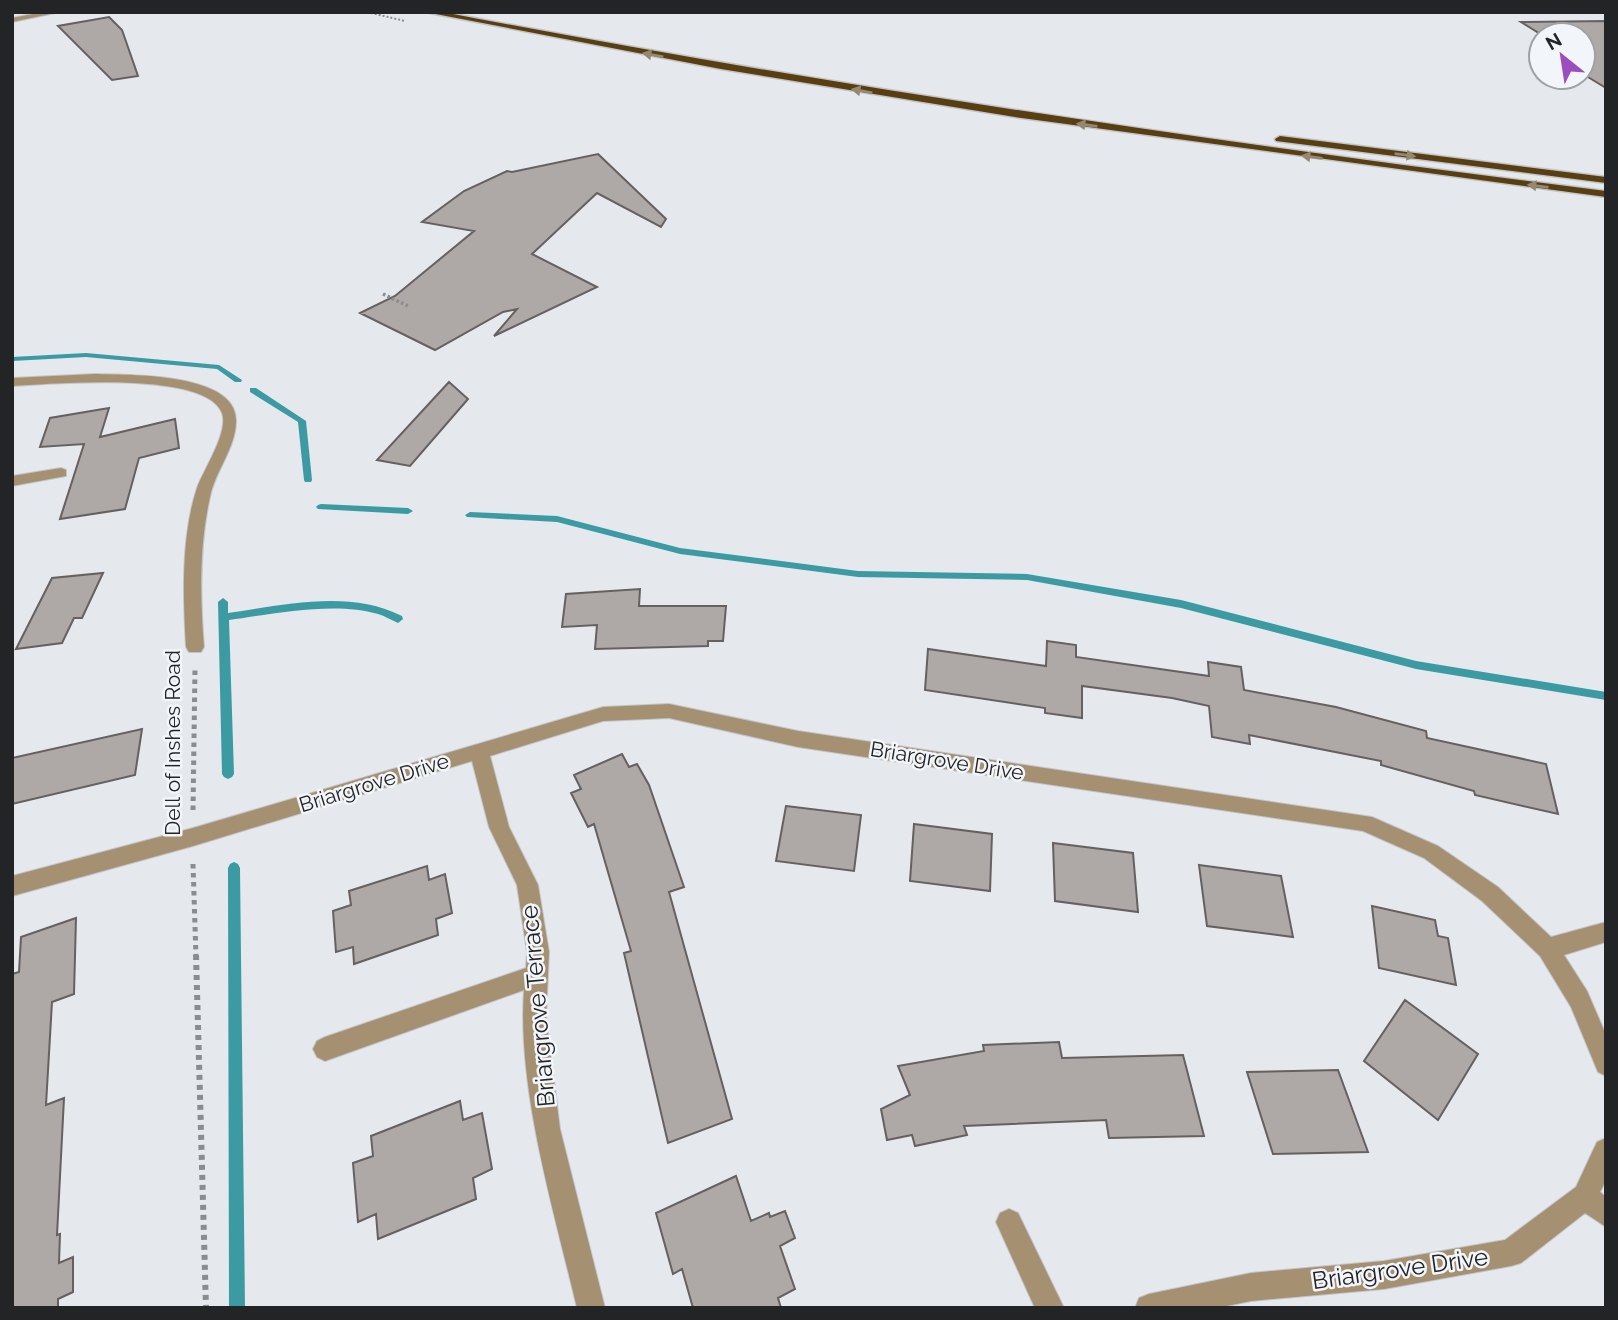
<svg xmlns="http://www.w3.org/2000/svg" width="1618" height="1320" font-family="Raleway,sans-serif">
	<rect width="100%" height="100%" fill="#e5e8ed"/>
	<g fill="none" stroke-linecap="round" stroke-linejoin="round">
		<path fill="#3c9aa2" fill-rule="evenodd" d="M 86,353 L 219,365 L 242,380 L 241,382 L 235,382 L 217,369 L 86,357 L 12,361 L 12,357 Z
			M 250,388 L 256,388 L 306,421 L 312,480 L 311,482 L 305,482 L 304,480 L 298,422 L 250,392 Z
			M 321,504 L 408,508 L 413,511 L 408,514 L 318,509 L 316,507 L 318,505 Z
			M 470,512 L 557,516 L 680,548 L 858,571 L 1027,574 L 1181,600 L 1416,661 L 1606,692 L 1606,700 L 1416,669 L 1181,608 L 1027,580 L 858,577 L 680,554 L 557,522 L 467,517 L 465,515 Z
			M 223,598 L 228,602 L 228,613 C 284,605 349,589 402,616 L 403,619 L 398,623 C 391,620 385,616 378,614 C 335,601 272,614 229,620 L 234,774 L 232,777 L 228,779 L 224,777 L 222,774 L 218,602 Z
			M 234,862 L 238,864 L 240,868 L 245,1308 L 229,1308 L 228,868 L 230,864 Z"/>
	</g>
	<path fill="#aea8a7" stroke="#666060" stroke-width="2" d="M 109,17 L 122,30 L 138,76 L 112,80 L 58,26 Z
		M 1606,21 L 1606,88 L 1583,74 L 1583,35 L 1542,35 L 1521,22 Z
		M 598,154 L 666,219 L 661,227 L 597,193 L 532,254 L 597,287 L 494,336 L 517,309 L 503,312 L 435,350 L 360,313 L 395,296 L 474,231 L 422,222 L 464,191 L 507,171 L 512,172 Z
		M 449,382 L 468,399 L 410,466 L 377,460 Z
		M 109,408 L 100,437 L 175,419 L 179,448 L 139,458 L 125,509 L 60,519 L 84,444 L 40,447 L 50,418 Z
		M 103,573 L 82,618 L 74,618 L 62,643 L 16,649 L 52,578 Z
		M 640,589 L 639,606 L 726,606 L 723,641 L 708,641 L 708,646 L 595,649 L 597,625 L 562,627 L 566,594 Z
		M 1047,641 L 1076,645 L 1076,657 L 1209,676 L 1208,662 L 1241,667 L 1244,690 L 1336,707 L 1426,731 L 1427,738 L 1546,764 L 1558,814 L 1475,795 L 1474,791 L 1381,765 L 1381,761 L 1249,735 L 1250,744 L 1212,737 L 1209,706 L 1172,698 L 1082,686 L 1082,718 L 1045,713 L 1045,708 L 925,690 L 928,649 L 1046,666 Z
		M 142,729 L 135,775 L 12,804 L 12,758 Z
		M 622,754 L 629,767 L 637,764 L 649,785 L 684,887 L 669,892 L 732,1119 L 668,1143 L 624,953 L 631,951 L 594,824 L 588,827 L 571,793 L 581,789 L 574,775 Z
		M 786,806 L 861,815 L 854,871 L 776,861 Z
		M 914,824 L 992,834 L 990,891 L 910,881 Z
		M 1053,843 L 1133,853 L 1138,912 L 1055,901 Z
		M 1199,865 L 1281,876 L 1293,937 L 1207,926 Z
		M 427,866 L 429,880 L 445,874 L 452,913 L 436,919 L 438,935 L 354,964 L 353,947 L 336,952 L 333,911 L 351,905 L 349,891 Z
		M 1372,906 L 1435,920 L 1438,936 L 1448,938 L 1456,985 L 1379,968 Z
		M 76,918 L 74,994 L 52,1002 L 46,1105 L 64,1098 L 57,1235 L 60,1234 L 59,1263 L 73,1257 L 73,1292 L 58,1299 L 58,1308 L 12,1308 L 12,974 L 19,972 L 21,937 Z
		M 1405,1000 L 1478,1054 L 1438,1120 L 1364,1061 Z
		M 1059,1042 L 1062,1058 L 1183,1055 L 1204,1136 L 1109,1138 L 1106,1120 L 964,1126 L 967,1135 L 915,1146 L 912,1135 L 887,1140 L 881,1109 L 910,1095 L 898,1066 L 984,1051 L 983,1045 Z
		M 1338,1070 L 1368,1152 L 1273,1154 L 1247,1072 Z
		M 460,1101 L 463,1120 L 482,1113 L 492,1169 L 473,1178 L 476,1199 L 378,1239 L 376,1214 L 358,1222 L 353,1163 L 373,1156 L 371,1136 Z
		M 736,1176 L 751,1221 L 769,1213 L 770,1217 L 785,1211 L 795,1238 L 780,1246 L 795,1289 L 778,1298 L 781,1308 L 693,1308 L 682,1269 L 673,1274 L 656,1213 Z"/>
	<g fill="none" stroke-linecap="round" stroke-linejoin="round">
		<defs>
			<path id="minor" d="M 43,12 L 60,12 L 12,22 L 12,18 Z
				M 95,374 C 127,375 237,372 236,421 C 236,448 215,471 210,497 C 199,546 200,598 204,647 L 201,652 L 189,652 L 186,647 C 183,597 181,536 197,488 C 204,469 229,432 222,413 C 206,370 51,384 12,386 L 12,378 Z
				M 61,468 L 66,470 L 66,476 L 12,486 L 12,476 Z
				M 669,704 L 798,731 L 1372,817 L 1438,846 L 1498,887 L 1551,937 L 1606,922 L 1606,942 L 1564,955 L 1587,991 L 1606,1035 L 1606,1076 L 1598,1072 L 1571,1007 L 1540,956 L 1482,901 L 1424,858 L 1363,831 L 798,747 L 669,718 L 603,721 L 490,756 L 509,827 L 538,885 L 549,952 L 546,1017 L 560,1129 L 605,1308 L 577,1308 C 554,1210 517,1090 524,990 L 325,1061 L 317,1057 L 313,1049 L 317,1041 L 325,1037 L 526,968 L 527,952 L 517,885 L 489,827 L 472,761 L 193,846 L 12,896 L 12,876 L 193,828 L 603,707 Z
				M 1606,1138 L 1606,1180 L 1600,1192 L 1606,1197 L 1606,1227 L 1585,1213 L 1521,1263 L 1511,1266 L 1384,1289 L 1251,1301 L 1217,1308 L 1135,1308 L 1139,1298 L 1149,1294 L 1251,1273 L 1384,1261 L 1505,1240 L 1576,1187 L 1597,1142 Z
				M 1009,1209 L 1018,1213 L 1064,1308 L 1035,1308 L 996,1222 L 1000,1213 Z"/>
			<path id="trunk" d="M 425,12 L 443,12 C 828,86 1216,142 1606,191 L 1606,197 L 1015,117 L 721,69 Z
				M 1280,136 L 1606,177 L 1606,183 L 1276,141 L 1275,139 Z"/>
		</defs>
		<use href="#minor" stroke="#c2c5c9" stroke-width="2"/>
		<use href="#trunk" stroke="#c2c5c9" stroke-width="3"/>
		<path stroke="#8a8c90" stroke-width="2" stroke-dasharray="2 2" stroke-linecap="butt" d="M 367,12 L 405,21"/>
		<path stroke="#8a8c90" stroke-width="3.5" stroke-dasharray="2.5 2.5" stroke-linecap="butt" d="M 383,294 L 410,307"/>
		<path stroke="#8a8c90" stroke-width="5" stroke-dasharray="4.5 4.5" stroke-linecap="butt" d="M 193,810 L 195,668
			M 193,864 L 196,957"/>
		<path stroke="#8a8c90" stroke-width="6" stroke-dasharray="5 5" stroke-linecap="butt" d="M 196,955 L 206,1308"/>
		<use href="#minor" fill="#a59072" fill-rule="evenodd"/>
		<use href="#trunk" fill="#583e10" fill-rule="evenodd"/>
	</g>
	<defs><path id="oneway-solid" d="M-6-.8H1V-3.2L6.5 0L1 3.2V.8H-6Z" transform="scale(1.75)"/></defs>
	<g fill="#96886e">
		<use href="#oneway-solid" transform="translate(653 55) rotate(-170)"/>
		<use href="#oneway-solid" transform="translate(862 91) rotate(-170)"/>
		<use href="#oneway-solid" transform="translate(1087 125) rotate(-172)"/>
		<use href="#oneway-solid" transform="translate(1405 155) rotate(7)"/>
		<use href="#oneway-solid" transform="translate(1312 157) rotate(-172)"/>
		<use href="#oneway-solid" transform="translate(1538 186) rotate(-173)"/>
	</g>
	<g text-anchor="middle" stroke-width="5" stroke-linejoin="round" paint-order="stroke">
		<g font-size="21" fill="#232426" stroke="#f2f6fa">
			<text transform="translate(173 743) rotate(-90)" y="7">Dell of Inshes Road</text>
			<text transform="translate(947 761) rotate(9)" y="7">Briargrove Drive</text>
			<text transform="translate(374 783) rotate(-17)" y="7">Briargrove Drive</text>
		</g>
		<g font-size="24" fill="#232426" stroke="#f2f6fa">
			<text transform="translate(538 1006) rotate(-95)" y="8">Briargrove Terrace</text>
			<text transform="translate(1400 1269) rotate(-8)" y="8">Briargrove Drive</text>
		</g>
	</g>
	<rect width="1618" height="1320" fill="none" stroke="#232426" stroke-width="28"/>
	<g transform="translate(1562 56) rotate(330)"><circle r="33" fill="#f2f6fa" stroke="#9fa2a5" stroke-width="2"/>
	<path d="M0-5L12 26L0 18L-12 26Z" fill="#9a4ec0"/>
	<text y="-10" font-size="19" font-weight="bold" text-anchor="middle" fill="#232426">N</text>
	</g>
</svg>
